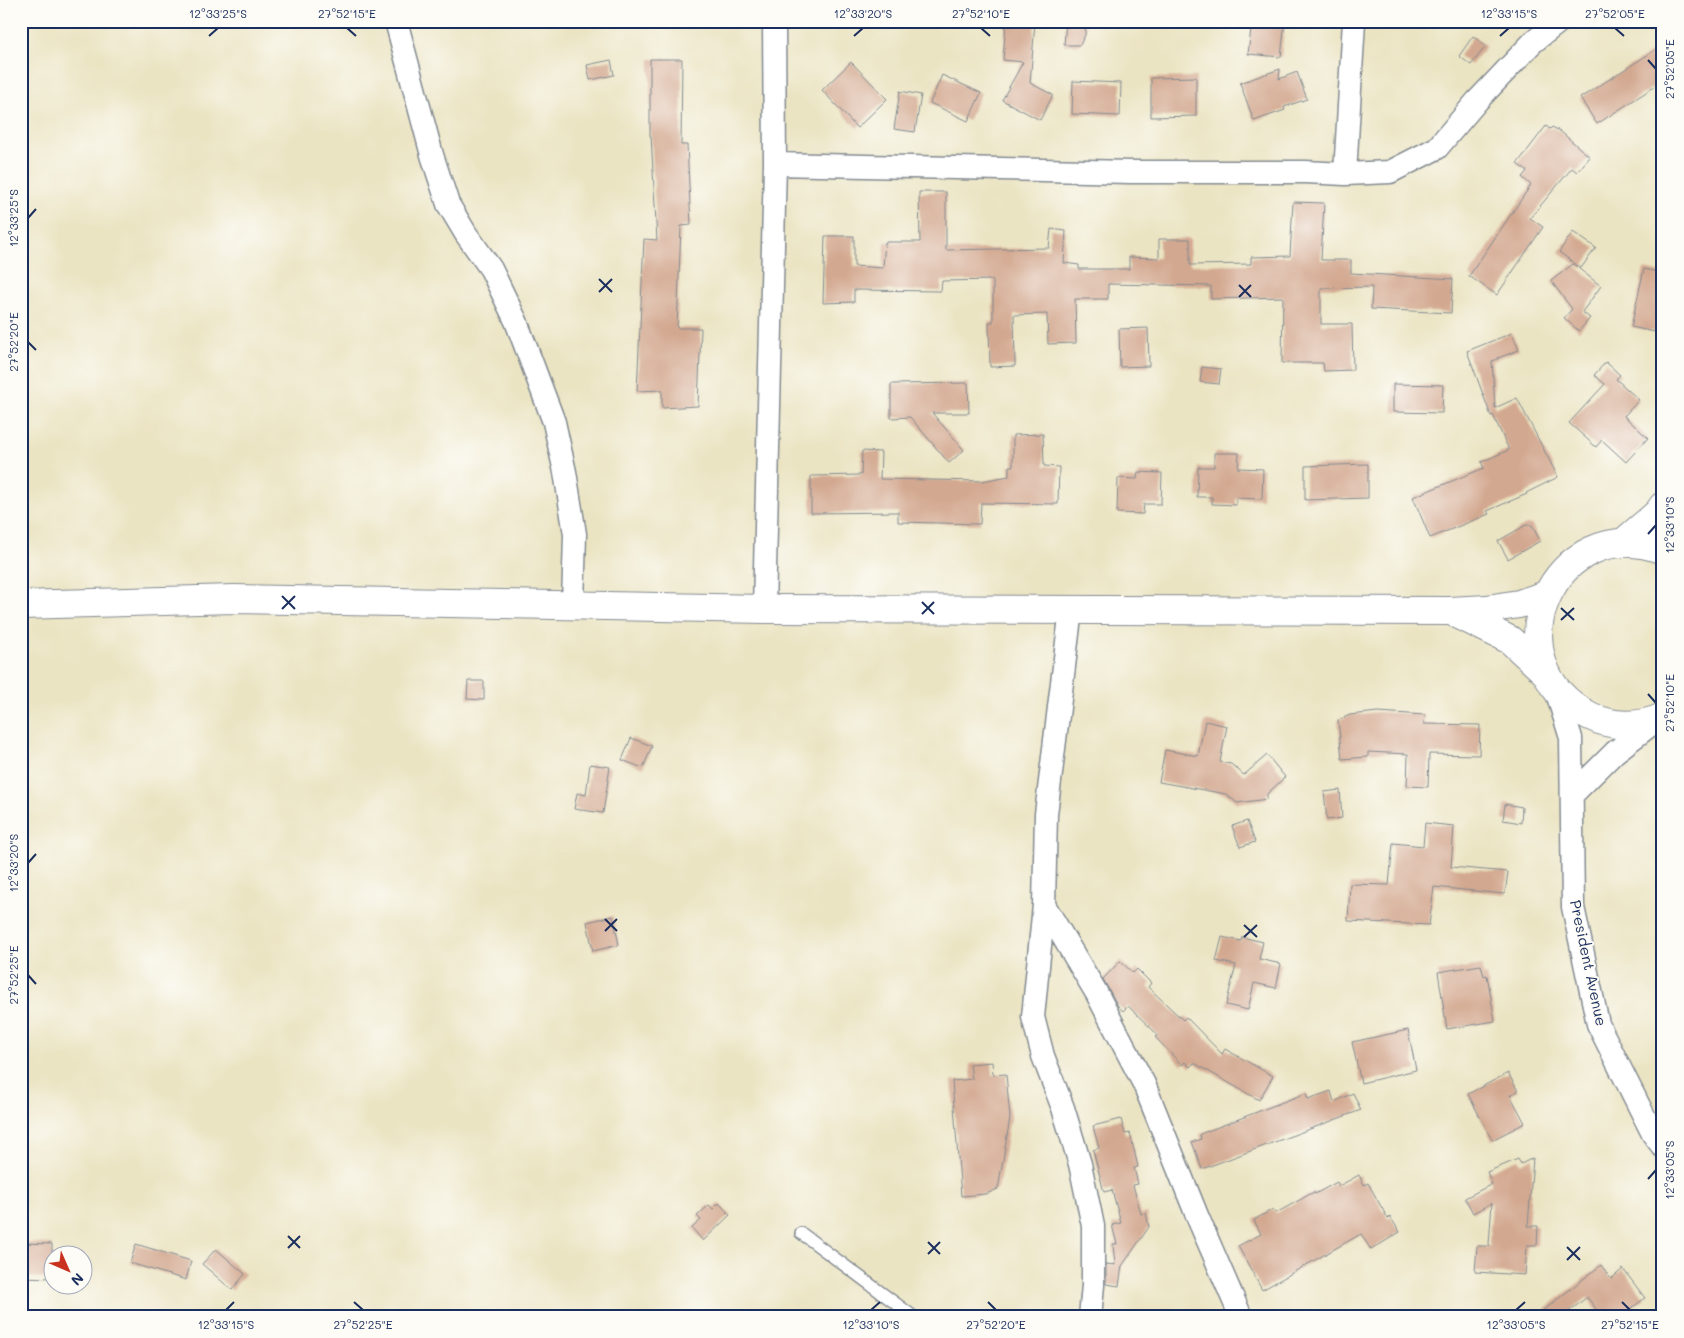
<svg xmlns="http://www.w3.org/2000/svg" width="1684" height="1338" font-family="Mali,sans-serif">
	<rect width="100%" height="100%" fill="#fdfcf7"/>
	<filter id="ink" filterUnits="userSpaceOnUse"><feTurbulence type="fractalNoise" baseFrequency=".02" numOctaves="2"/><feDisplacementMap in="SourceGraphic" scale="10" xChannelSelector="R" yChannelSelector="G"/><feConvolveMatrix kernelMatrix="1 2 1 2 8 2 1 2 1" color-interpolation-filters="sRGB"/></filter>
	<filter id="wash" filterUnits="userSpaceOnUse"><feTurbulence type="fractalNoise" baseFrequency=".0096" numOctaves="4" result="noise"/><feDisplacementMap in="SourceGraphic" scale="20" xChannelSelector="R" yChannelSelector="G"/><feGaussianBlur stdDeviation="1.12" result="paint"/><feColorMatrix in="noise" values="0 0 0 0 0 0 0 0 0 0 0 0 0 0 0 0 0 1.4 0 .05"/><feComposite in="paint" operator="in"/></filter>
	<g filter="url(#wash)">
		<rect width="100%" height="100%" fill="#ebe4c3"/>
		<g id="blocks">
			<path fill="#d3a890" d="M 1006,21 L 1035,23 L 1030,83 L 1053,95 L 1040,120 L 1002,100 L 1023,62 L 1003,60 Z
				M 1066,21 L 1086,21 L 1085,35 L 1080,45 L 1064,45 Z
				M 1252,21 L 1285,21 L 1281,57 L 1248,54 Z
				M 1473,36 L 1486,46 L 1471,65 L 1459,56 Z
				M 1663,45 L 1663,81 L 1597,124 L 1580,98 Z
				M 650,59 L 682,59 L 681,145 L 687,145 L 691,225 L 681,226 L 677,328 L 701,328 L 698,406 L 662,408 L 662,390 L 637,391 L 644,239 L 657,240 L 651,136 L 650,136 Z
				M 611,60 L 614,75 L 590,80 L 587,65 Z
				M 851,62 L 887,99 L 857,128 L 822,90 Z
				M 1280,69 L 1279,79 L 1297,72 L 1307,99 L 1284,107 L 1285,110 L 1254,121 L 1240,83 Z
				M 942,75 L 981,93 L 968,121 L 930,103 Z
				M 1196,77 L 1196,116 L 1151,117 L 1151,78 Z
				M 1073,81 L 1121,83 L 1120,116 L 1072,114 Z
				M 900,91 L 921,95 L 915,132 L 894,129 Z
				M 1546,126 L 1550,129 L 1552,127 L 1560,131 L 1590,157 L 1577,172 L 1572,168 L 1530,218 L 1543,227 L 1497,295 L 1469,276 L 1531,185 L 1522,177 L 1527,171 L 1517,164 Z
				M 919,192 L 946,192 L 946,250 L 1049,248 L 1051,229 L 1066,231 L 1064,263 L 1079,265 L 1079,269 L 1129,269 L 1129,257 L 1159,258 L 1159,239 L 1190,239 L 1190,265 L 1251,264 L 1251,257 L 1290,256 L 1293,202 L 1324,203 L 1321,260 L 1351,260 L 1351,273 L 1453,279 L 1451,313 L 1371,309 L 1372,287 L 1321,288 L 1321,324 L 1352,324 L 1353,370 L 1324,371 L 1323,363 L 1282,363 L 1283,297 L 1211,299 L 1211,286 L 1108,284 L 1108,299 L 1075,299 L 1076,343 L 1048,344 L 1047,314 L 1014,315 L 1015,366 L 990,367 L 989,322 L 993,322 L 993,280 L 942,281 L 941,291 L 854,290 L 854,302 L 823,303 L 825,236 L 854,236 L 854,266 L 883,268 L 885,242 L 920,242 Z
				M 1573,232 L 1596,248 L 1581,268 L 1559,252 Z
				M 1573,264 L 1601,286 L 1582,312 L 1590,318 L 1579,331 L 1564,318 L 1572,309 L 1551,281 Z
				M 1644,269 L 1663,273 L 1663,298 L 1655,332 L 1631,327 Z
				M 1148,328 L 1149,366 L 1120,367 L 1119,329 Z
				M 1512,333 L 1519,350 L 1498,358 L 1497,357 L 1498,359 L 1492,361 L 1495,408 L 1517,398 L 1558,477 L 1526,493 L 1527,494 L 1487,511 L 1489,514 L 1430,538 L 1413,497 L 1484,468 L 1481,462 L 1509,450 L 1493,415 L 1491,416 L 1467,351 Z
				M 1606,362 L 1620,375 L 1616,379 L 1639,400 L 1624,416 L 1648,438 L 1626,462 L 1602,440 L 1596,447 L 1569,423 L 1605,384 L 1594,375 Z
				M 1202,367 L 1221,369 L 1219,384 L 1200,382 Z
				M 968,383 L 969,413 L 932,413 L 964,450 L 949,463 L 910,417 L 891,418 L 891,384 Z
				M 1393,384 L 1443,385 L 1442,413 L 1393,412 Z
				M 1043,434 L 1044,466 L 1059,467 L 1058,504 L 981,503 L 980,524 L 898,522 L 898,512 L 811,513 L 811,476 L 861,475 L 862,451 L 881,452 L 880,479 L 982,481 L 1009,476 L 1009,466 L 1013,466 L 1013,435 Z
				M 1214,453 L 1239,453 L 1238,468 L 1263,469 L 1262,499 L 1236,498 L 1236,505 L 1212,504 L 1212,497 L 1197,497 L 1198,467 L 1214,467 Z
				M 1368,464 L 1368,498 L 1305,500 L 1305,466 Z
				M 1138,472 L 1162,473 L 1161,504 L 1144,504 L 1143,514 L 1117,513 L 1118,478 L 1137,479 Z
				M 1526,525 L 1532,525 L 1540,541 L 1508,559 L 1498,541 Z
				M 468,681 L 484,681 L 484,700 L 467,699 Z
				M 1378,712 L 1425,715 L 1424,724 L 1480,725 L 1479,755 L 1429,754 L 1428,787 L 1407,786 L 1408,754 L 1368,752 L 1368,757 L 1342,759 L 1338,720 L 1350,715 Z
				M 1205,721 L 1227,726 L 1220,762 L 1231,764 L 1244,775 L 1267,755 L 1285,777 L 1267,794 L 1267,799 L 1237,803 L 1226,794 L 1159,782 L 1165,750 L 1198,756 Z
				M 631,738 L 652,746 L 643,768 L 622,760 Z
				M 590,764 L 610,767 L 603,813 L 574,809 L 577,793 L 586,795 Z
				M 1340,790 L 1342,818 L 1327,820 L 1324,792 Z
				M 1505,804 L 1522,807 L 1521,823 L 1503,820 Z
				M 1247,821 L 1255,842 L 1240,847 L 1232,826 Z
				M 1425,823 L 1454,826 L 1451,867 L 1508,872 L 1505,894 L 1434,887 L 1429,925 L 1348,921 L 1350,884 L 1389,885 L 1393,843 L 1423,846 Z
				M 613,916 L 619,945 L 593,951 L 587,922 Z
				M 1222,937 L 1241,941 L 1242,937 L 1263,942 L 1259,959 L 1281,964 L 1276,988 L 1254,983 L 1248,1010 L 1226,1005 L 1236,965 L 1216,961 Z
				M 1120,961 L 1133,973 L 1137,969 L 1151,983 L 1148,987 L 1183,1020 L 1186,1017 L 1222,1054 L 1225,1049 L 1273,1076 L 1259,1100 L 1194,1063 L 1190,1067 L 1185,1062 L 1182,1065 L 1155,1037 L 1158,1035 L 1128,1006 L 1123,1011 L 1118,1006 L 1103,979 Z
				M 1481,965 L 1484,976 L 1487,975 L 1495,1021 L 1447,1029 L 1438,972 Z
				M 1408,1030 L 1416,1070 L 1361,1083 L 1352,1042 Z
				M 992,1062 L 993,1075 L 1006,1074 L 1010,1118 L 998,1189 L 986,1194 L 961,1196 L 952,1081 L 972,1079 L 970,1064 Z
				M 1508,1073 L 1518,1091 L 1510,1095 L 1525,1123 L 1492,1140 L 1468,1094 Z
				M 1331,1091 L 1334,1102 L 1353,1093 L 1361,1110 L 1202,1169 L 1192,1142 L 1201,1139 L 1200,1134 L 1306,1093 L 1308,1099 Z
				M 1121,1119 L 1125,1134 L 1130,1133 L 1138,1167 L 1134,1168 L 1138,1184 L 1133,1185 L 1141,1214 L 1146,1213 L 1149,1227 L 1122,1266 L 1119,1286 L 1106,1284 L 1106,1264 L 1115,1265 L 1113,1244 L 1117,1244 L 1112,1225 L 1121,1223 L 1112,1190 L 1104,1192 L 1093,1150 L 1099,1148 L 1093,1126 Z
				M 1533,1158 L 1528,1226 L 1538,1226 L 1537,1245 L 1527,1245 L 1525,1275 L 1475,1272 L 1477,1246 L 1490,1246 L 1489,1244 L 1492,1203 L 1473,1213 L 1465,1198 L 1492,1184 L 1487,1172 L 1518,1159 L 1521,1164 Z
				M 1359,1175 L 1364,1185 L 1368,1183 L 1388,1219 L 1390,1217 L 1400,1232 L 1371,1250 L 1361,1234 L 1262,1290 L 1238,1246 L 1261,1234 L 1254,1220 L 1273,1209 L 1276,1213 L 1314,1192 L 1315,1194 L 1337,1182 L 1339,1186 Z
				M 719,1203 L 730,1215 L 703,1241 L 692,1228 L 701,1220 L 697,1216 L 709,1205 L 713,1209 Z
				M 21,1243 L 52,1244 L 52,1278 L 21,1277 Z
				M 136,1244 L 191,1261 L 186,1280 L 130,1263 Z
				M 216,1249 L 245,1274 L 232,1290 L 202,1264 Z
				M 1601,1265 L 1611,1279 L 1623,1269 L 1645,1298 L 1620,1317 L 1602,1317 L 1587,1297 L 1562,1317 L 1535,1317 Z"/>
		</g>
	</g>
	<g filter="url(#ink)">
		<use href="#blocks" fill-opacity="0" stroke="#838a90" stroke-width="1"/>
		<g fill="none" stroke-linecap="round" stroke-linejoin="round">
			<defs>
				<path id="lane" d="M 801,1233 L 914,1317"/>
				<path id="street" d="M 396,21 L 432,155 L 448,204 L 466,234 L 491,269 L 516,321 L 554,422 L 565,472 L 575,534 L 573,605
					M 775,164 L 1130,172 L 1305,172 L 1345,174 L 1390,172 L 1437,148 L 1477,101 L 1533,42 L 1560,21
					M 1345,174 L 1354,21
					M 764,609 L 775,164 L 774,21
					M 1071,609 L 1046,814 L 1044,905 L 1096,992 L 1144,1084 L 1198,1218 L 1241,1317
					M 1556,690 L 1571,738 L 1573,907 L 1598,1024 L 1653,1134 L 1663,1147
					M 1572,795 L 1615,752 L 1654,722
					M 1044,905 L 1033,1017 L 1043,1056 L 1063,1108 L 1080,1164 L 1093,1226 L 1093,1285 L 1090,1317"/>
				<path id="highway" d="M 1623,543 L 1658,513 L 1663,506
					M 1663,550 C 1555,508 1485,662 1590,716 C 1612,727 1640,728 1663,717
					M 21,605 L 234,599 L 764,609 L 1450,611 L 1487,609 L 1519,604 L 1546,595
					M 1453,612 L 1510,640 L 1545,672"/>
			</defs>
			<use href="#lane" stroke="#838a90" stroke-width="14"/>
			<use href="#street" stroke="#838a90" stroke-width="25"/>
			<use href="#highway" stroke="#838a90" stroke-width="30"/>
			<use href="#lane" stroke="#fff" stroke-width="11"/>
			<use href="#street" stroke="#fff" stroke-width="22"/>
			<use href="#highway" stroke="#fff" stroke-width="28"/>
		</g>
	</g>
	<path fill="none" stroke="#1b2f5e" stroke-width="2" d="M 347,28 L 356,36M 981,28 L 990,36M 1615,28 L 1624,36M 209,36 L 218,28M 854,36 L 863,28M 1500,36 L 1509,28M 1648,60 L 1656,69M 28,218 L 36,209M 599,279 L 612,292M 1239,285 L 1251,297M 599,292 L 612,279M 1239,297 L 1251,285M 28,342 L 36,350M 1648,534 L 1656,525M 282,596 L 295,609M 922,602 L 934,614M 1561,608 L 1574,620M 282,609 L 295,596M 922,614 L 934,602M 1561,620 L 1574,608M 1648,694 L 1656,703M 28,863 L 36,854M 605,919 L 617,931M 1244,925 L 1257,937M 605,931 L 617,919M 1244,937 L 1257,925M 28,975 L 36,984M 1648,1179 L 1656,1170M 288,1236 L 300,1248M 928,1242 L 940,1254M 1567,1247 L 1580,1260M 288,1248 L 300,1236M 928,1254 L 940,1242M 1567,1260 L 1580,1247M 354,1302 L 363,1310M 988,1302 L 996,1310M 1622,1302 L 1630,1310M 226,1310 L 234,1302M 871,1310 L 880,1302M 1516,1310 L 1525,1302"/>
	<g text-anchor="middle" stroke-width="4" stroke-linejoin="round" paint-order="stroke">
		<g font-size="15" fill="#1b2f5e" stroke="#fdfcf7">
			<text transform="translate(1588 963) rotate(78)" y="5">President Avenue</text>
		</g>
	</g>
	<rect width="1684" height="1338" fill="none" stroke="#fdfcf7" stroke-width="55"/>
	<g transform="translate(68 1270) rotate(135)"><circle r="24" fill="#fdfcf7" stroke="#a3aaba"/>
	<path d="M0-4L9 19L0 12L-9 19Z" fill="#c8321e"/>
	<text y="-8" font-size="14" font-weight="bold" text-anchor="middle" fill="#1b2f5e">N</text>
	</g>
	<rect x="28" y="28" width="1628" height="1282" fill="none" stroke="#1b2f5e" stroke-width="2"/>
	<g font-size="12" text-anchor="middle" fill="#1b2f5e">
		<text x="218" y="18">12°33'25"S</text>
		<text x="347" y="18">27°52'15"E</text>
		<text x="863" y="18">12°33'20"S</text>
		<text x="981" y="18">27°52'10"E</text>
		<text x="1509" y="18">12°33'15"S</text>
		<text x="1615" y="18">27°52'05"E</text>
		<text transform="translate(1670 69) rotate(-90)" y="4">27°52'05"E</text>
		<text transform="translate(14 218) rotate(-90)" y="4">12°33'25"S</text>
		<text transform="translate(14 342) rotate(-90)" y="4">27°52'20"E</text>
		<text transform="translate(1670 525) rotate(-90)" y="4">12°33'10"S</text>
		<text transform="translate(1670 703) rotate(-90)" y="4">27°52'10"E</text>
		<text transform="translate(14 863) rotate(-90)" y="4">12°33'20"S</text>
		<text transform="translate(14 975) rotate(-90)" y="4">27°52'25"E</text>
		<text transform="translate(1670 1170) rotate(-90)" y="4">12°33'05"S</text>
		<text x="226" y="1329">12°33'15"S</text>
		<text x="363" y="1329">27°52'25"E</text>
		<text x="871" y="1329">12°33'10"S</text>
		<text x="996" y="1329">27°52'20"E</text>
		<text x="1516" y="1329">12°33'05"S</text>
		<text x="1630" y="1329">27°52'15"E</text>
	</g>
</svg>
